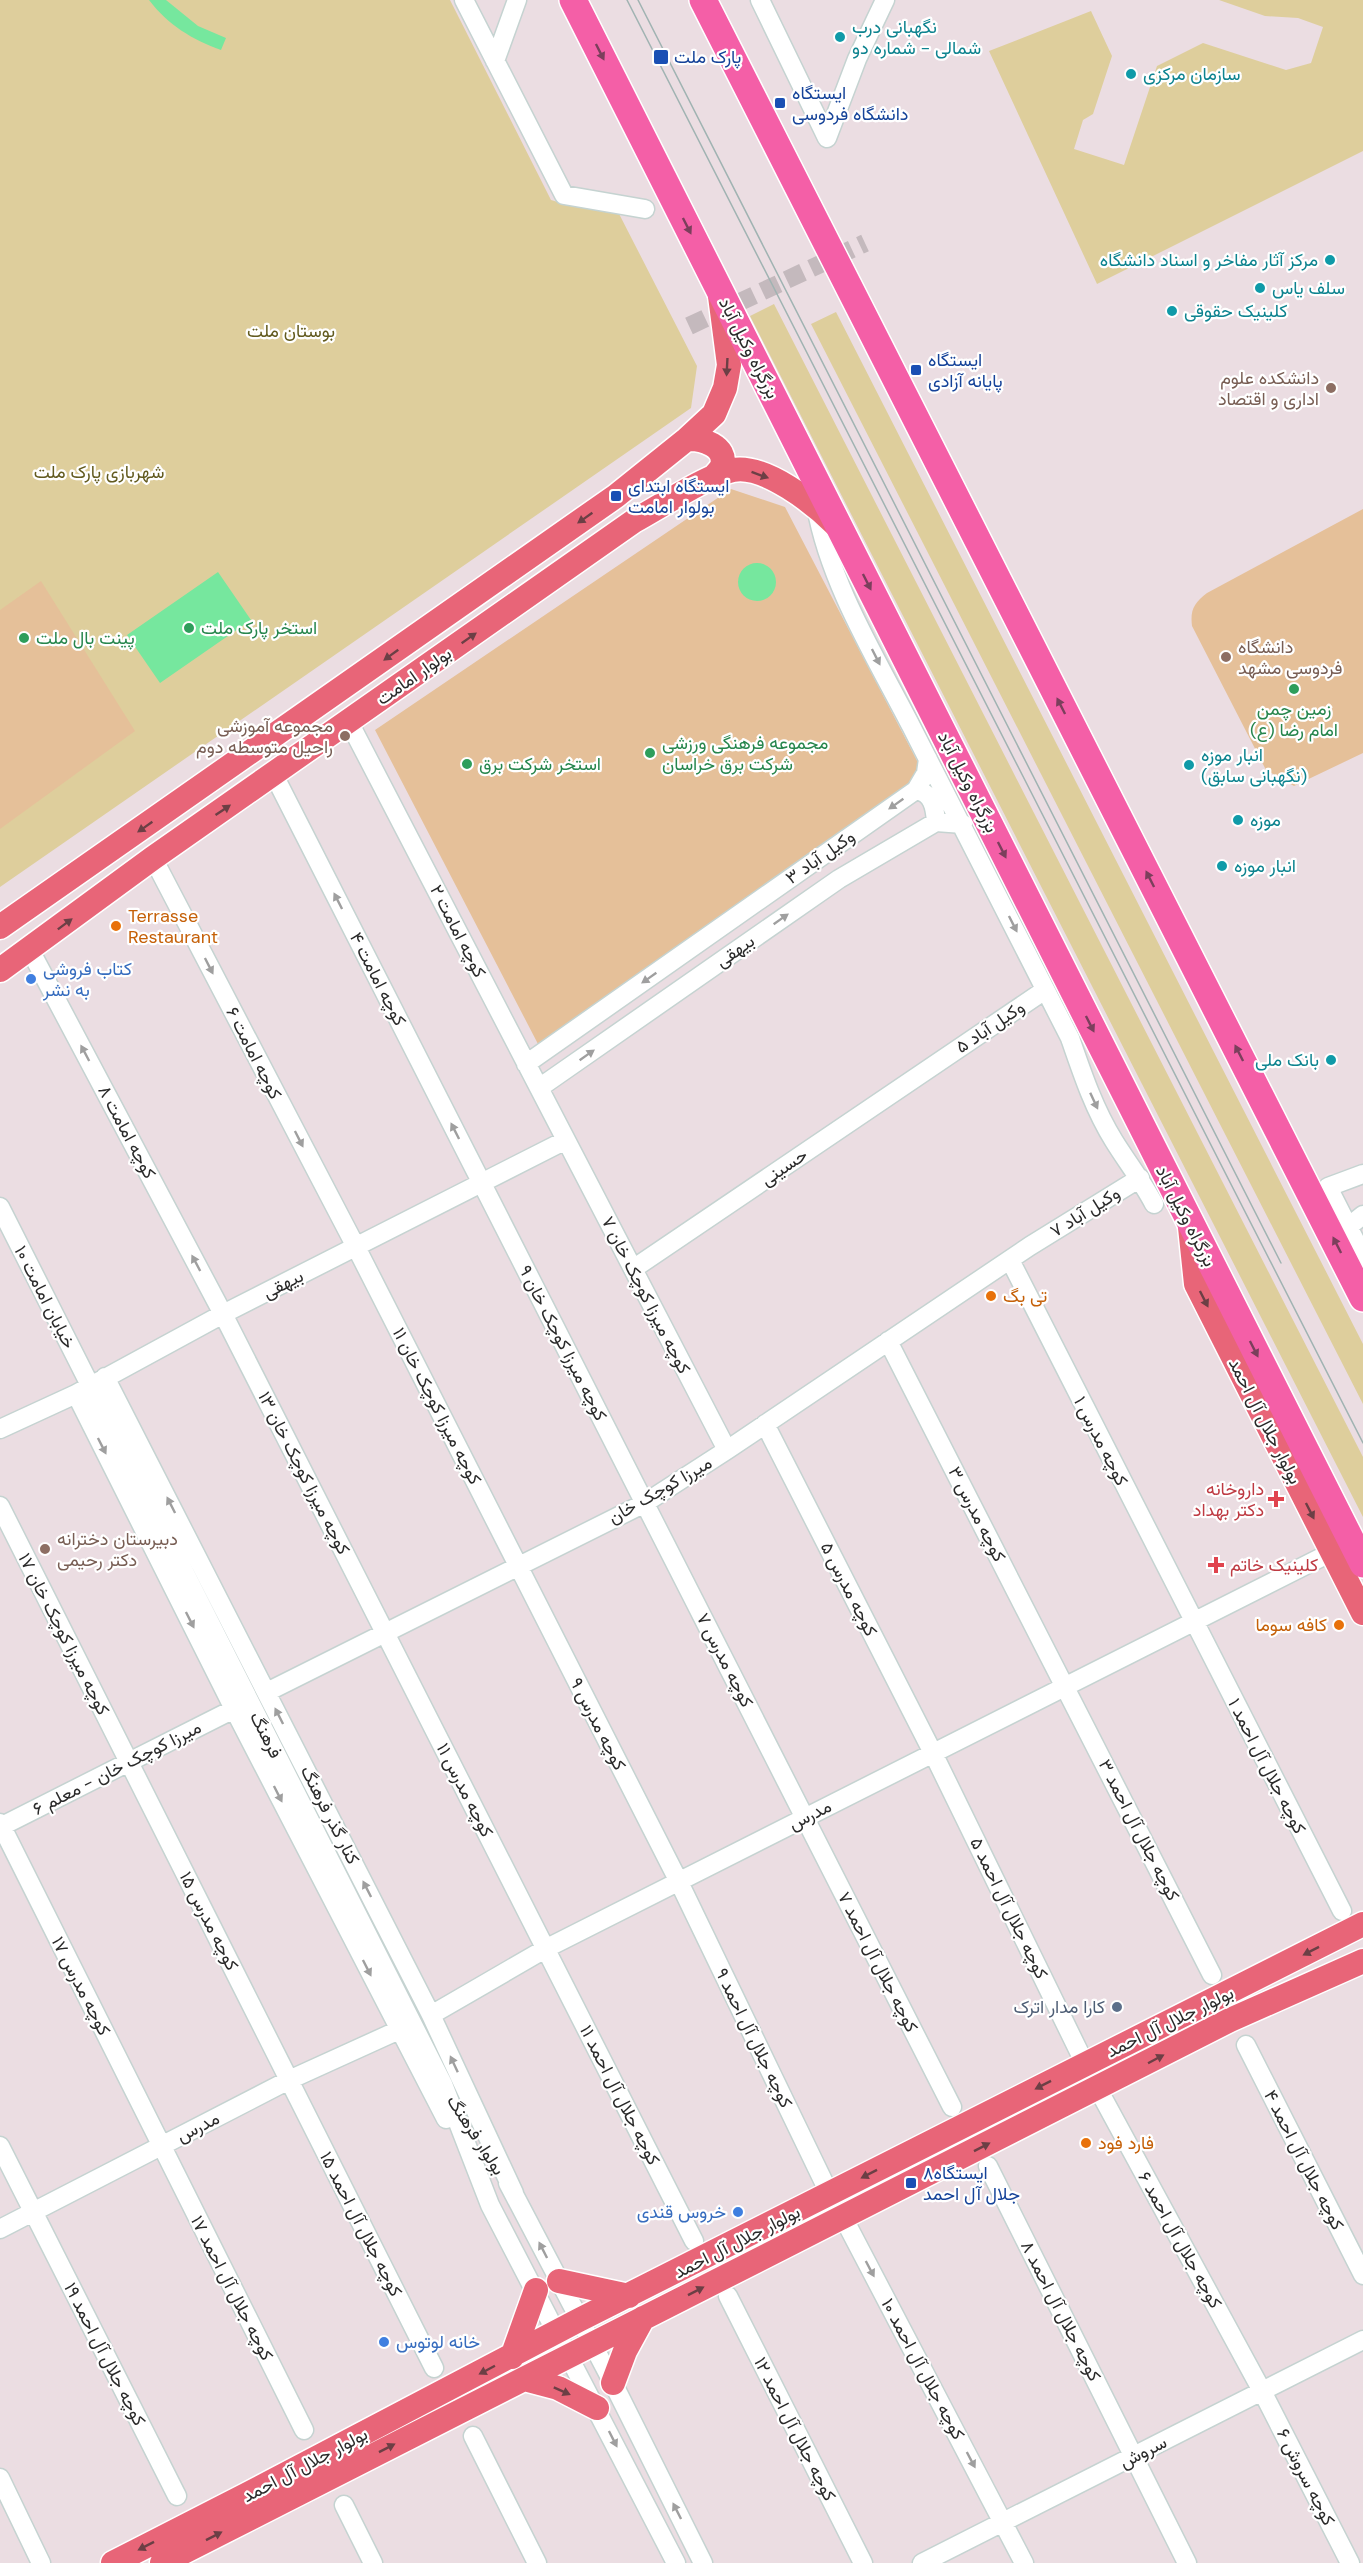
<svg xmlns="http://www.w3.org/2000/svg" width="1363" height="2563" font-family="'DM Sans',Vazirmatn,sans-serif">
	<rect width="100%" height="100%" fill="#ebdde2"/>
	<path fill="#dece9c" d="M 0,0 L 450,0 L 551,200 L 568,205 L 614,204 L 697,366 L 691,408 L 0,887 Z
		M 1219,0 L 1363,0 L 1363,151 L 1097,284 L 989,51 L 1091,11 L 1112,56 L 1093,114 L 1083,120 L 1074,149 L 1124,165 L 1157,66 L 1203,43 L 1286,70 L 1311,63 L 1323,27 L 1298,18 L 1265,16 Z
		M 774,304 L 1363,1457 L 1363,1517 L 750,316 Z
		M 836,312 L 1363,1344 L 1363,1404 L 811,324 Z"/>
	<path fill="#e5c099" d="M 731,489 L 785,507 L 925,776 L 538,1044 L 375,730 Z
		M 1363,509 L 1363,753 L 1294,786 L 1266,770 L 1192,626 C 1190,610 1194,603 1207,593 Z
		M 41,581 L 135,731 L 0,829 L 0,610 Z"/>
	<path fill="#76e79e" d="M 149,0 L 166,0 L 198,26 L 226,38 L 221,50 C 193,40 168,25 149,0 Z
		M738 582a19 19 0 1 1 38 0a19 19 0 1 1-38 0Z
		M 218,572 L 251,620 L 160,683 L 127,635 Z"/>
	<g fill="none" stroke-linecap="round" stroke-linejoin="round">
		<path stroke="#c4b9bd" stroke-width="18" stroke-dasharray="18 9" stroke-linecap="butt" d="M 689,326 L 865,243"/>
		<defs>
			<path id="minor" d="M 464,0 L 564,195 L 645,209
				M 760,0 L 827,138 L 857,59 L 885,0
				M 495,61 L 517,0
				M 816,506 C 829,582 876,658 911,726 C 964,830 1017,934 1070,1038 C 1082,1073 1094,1109 1114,1141 C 1127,1162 1142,1181 1154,1204
				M 349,722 L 727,1450
				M 274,775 L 952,2107
				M 916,790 C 933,793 935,808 936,822
				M 153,858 L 356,1247 L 679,1882 L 830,2195
				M 30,950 L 223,1314 L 694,2241
				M 526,1064 L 916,790 L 926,773 L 928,759
				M 539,1088 L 839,879 L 936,822 L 963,824
				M 1363,1174 L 1328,1187 L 1363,1256
				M 0,1207 L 443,2084 L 490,2205 L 676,2563
				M 1348,1227 L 1363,1215
				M 1010,1260 L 1342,1911
				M 633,1269 L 1045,990
				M 888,1341 L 1212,1975
				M 105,1377 L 431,2015 L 514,2193
				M 76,1394 L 234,1709 L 446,2119
				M 765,1424 L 933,1753 L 1085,2064
				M 0,1429 L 76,1394 L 223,1314 L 566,1140
				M 0,1506 L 434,2368
				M 267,1692 L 645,1503 L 727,1450 L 1030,1246 L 1140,1178
				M 0,1823 L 304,2430
				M 0,1827 L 234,1709
				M 431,2015 L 545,1949 L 1322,1557 L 1332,1554
				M 1246,2045 L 1363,2275
				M 1098,2089 L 1262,2391 L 1350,2563
				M 0,2146 L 177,2496
				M 988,2166 L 1187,2563
				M 508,2183 L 613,2383 L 703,2563
				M 843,2217 L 1024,2563
				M 0,2229 L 289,2080 L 399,2030
				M 728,2296 L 863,2563
				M 473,2436 L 537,2563
				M 0,2478 L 41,2563
				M 344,2505 L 373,2563
				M 922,2563 L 1363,2340"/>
			<path id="major" d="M 687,439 C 701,438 728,446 722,466 C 720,470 716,474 713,478
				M 0,927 L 616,496 L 687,439 L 714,414 L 725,388 L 729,365 L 720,296
				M 0,970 L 153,858 L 634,521 C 658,508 708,475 733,470 C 765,464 815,504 836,525
				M 1190,1227 L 1196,1284 L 1363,1613
				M 559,2281 L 629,2296
				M 512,2357 L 536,2290
				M 524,2379 L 558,2388 L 597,2408
				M 613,2383 L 625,2351 L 643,2318
				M 113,2563 L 246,2495 L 579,2320 L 1363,1924
				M 162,2563 L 1230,2020 L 1363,1961"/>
			<path id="highway" d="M 573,0 L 1363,1564
				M 703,0 L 1363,1298"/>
		</defs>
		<use href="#minor" stroke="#c5d3d1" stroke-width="21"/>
		<use href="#major" stroke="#fff" stroke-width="27"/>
		<use href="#highway" stroke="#fff" stroke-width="30"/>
		<use href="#minor" stroke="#fff" stroke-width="18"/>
		<use href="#major" stroke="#e86578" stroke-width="24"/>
		<use href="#highway" stroke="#f45fa7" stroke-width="27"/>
		<path stroke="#a0b3b2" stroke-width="1.5" d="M 627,0 L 1363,1443
			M 638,0 L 1281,1263"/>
	</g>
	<defs><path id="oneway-solid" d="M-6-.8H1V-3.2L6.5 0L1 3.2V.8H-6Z" transform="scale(1.5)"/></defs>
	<g fill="#7b3f5c">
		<use href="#oneway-solid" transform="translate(600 52) rotate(63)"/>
		<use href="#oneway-solid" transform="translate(687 226) rotate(63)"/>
		<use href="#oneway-solid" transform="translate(867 582) rotate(63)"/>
		<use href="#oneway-solid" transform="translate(1061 706) rotate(-117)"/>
		<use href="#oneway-solid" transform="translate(1002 850) rotate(63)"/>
		<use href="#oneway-solid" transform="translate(1150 879) rotate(-117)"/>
		<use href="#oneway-solid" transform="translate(1090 1024) rotate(63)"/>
		<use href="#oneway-solid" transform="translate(1239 1053) rotate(-117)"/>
		<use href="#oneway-solid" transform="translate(1337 1245) rotate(-117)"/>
		<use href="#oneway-solid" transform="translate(1254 1349) rotate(63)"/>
	</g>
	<g fill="#6c3f45">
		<use href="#oneway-solid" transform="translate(727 367) rotate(93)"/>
		<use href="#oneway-solid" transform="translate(760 475) rotate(20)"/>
		<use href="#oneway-solid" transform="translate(585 518) rotate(145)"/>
		<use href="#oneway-solid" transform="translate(469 638) rotate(-35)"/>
		<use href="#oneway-solid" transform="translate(391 655) rotate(144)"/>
		<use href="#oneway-solid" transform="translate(223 810) rotate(-34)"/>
		<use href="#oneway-solid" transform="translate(145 827) rotate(145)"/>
		<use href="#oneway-solid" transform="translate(65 924) rotate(-37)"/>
		<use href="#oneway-solid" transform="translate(1204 1299) rotate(63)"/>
		<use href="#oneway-solid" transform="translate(1310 1511) rotate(63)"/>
		<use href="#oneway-solid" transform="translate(1311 1951) rotate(153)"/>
		<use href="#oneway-solid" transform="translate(1156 2059) rotate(-28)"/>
		<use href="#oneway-solid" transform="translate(1043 2085) rotate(153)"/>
		<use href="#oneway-solid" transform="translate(982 2147) rotate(-27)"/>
		<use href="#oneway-solid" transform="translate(869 2174) rotate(153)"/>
		<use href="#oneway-solid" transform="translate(696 2291) rotate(-27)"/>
		<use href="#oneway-solid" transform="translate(487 2370) rotate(152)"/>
		<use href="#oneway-solid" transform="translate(562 2391) rotate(24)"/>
		<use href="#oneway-solid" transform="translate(387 2448) rotate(-27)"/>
		<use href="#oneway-solid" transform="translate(214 2536) rotate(-27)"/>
		<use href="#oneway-solid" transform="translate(146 2546) rotate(153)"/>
	</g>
	<g fill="#9f9f9f">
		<use href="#oneway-solid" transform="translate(876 657) rotate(63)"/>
		<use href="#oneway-solid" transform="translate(896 804) rotate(145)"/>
		<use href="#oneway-solid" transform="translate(338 901) rotate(-117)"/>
		<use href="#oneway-solid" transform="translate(781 919) rotate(-35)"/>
		<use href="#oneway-solid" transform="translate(1013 924) rotate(63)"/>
		<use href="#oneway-solid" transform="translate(209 966) rotate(63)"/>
		<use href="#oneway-solid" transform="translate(649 978) rotate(145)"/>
		<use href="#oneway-solid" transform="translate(85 1053) rotate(-118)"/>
		<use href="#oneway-solid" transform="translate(587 1055) rotate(-35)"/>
		<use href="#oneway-solid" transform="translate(1094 1101) rotate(65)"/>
		<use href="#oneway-solid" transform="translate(455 1131) rotate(-117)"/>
		<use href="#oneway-solid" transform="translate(299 1139) rotate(63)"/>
		<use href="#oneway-solid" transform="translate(196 1263) rotate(-118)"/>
		<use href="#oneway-solid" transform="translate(102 1446) rotate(63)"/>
		<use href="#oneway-solid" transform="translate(171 1505) rotate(-117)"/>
		<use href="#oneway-solid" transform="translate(190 1620) rotate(63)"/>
		<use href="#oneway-solid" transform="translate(279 1716) rotate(-117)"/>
		<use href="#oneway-solid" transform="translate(278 1794) rotate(63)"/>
		<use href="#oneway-solid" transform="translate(367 1889) rotate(-117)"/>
		<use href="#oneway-solid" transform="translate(367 1968) rotate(63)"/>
		<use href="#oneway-solid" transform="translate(454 2064) rotate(-115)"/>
		<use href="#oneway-solid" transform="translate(543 2250) rotate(-117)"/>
		<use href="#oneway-solid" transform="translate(870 2269) rotate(62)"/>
		<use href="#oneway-solid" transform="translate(613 2439) rotate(63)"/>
		<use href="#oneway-solid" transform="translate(971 2460) rotate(62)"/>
		<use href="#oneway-solid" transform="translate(677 2511) rotate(-117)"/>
	</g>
	<g fill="#0f9aa8" stroke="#fff" stroke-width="2">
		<circle cx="840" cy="37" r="6"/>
		<circle cx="1131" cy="74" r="6"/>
		<circle cx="1330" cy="260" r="6"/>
		<circle cx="1260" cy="288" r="6"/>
		<circle cx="1172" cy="311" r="6"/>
		<circle cx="1189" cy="765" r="6"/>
		<circle cx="1238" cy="820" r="6"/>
		<circle cx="1222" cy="866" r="6"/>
		<circle cx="1331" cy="1060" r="6"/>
	</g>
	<g fill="#1a4fb4" stroke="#fff" stroke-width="2">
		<rect x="653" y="49" width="16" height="16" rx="3"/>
		<rect x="774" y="97" width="12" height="12" rx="3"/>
		<rect x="910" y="364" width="12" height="12" rx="3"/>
		<rect x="610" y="490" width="12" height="12" rx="3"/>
		<rect x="905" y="2177" width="12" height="12" rx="3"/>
	</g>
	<g fill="#8d6e63" stroke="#fff" stroke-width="2">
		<circle cx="1331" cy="388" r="6"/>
		<circle cx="1226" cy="657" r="6"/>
		<circle cx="345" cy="736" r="6"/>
		<circle cx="45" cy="1549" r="6"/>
	</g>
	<g fill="#2e9e5b" stroke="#fff" stroke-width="2">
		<circle cx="189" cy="628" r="6"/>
		<circle cx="24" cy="638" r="6"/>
		<circle cx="1294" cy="689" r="6"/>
		<circle cx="650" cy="753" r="6"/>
		<circle cx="467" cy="764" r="6"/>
	</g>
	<g fill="#e8710a" stroke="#fff" stroke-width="2">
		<circle cx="116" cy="926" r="6"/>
		<circle cx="991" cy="1296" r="6"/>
		<circle cx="1339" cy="1625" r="6"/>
		<circle cx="1086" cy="2143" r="6"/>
	</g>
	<g fill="#3f7fe0" stroke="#fff" stroke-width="2">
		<circle cx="31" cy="979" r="6"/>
		<circle cx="738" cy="2212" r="6"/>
		<circle cx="384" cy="2342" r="6"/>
	</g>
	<g fill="#e0444e" stroke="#fff" stroke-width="2">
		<path d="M1273 1490h6v6h6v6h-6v6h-6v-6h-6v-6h6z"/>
		<path d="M1213 1556h6v6h6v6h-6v6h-6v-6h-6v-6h6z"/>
	</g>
	<circle fill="#5c6f8a" stroke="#fff" stroke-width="2" cx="1117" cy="2007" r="6"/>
	<g text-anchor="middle" stroke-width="4.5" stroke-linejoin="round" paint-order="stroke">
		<g font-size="18" fill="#0d838f" stroke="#fff" text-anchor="start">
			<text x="852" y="33">نگهبانی درب<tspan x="852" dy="21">شمالی - شماره دو</tspan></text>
			<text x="1143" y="80">سازمان مرکزی</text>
			<text x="1318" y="266" text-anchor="end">مرکز آثار مفاخر و اسناد دانشگاه</text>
			<text x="1272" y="294">سلف یاس</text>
			<text x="1184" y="317">کلینیک حقوقی</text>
			<text x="1201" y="761">انبار موزه<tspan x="1201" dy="21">(نگهبانی سابق)</tspan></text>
			<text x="1250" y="826">موزه</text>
			<text x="1234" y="872">انبار موزه</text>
			<text x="1319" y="1066" text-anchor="end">بانک ملی</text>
		</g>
		<g font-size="18" fill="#164399" stroke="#fff" text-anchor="start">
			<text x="674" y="63">پارک ملت</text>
			<text x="792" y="99">ایستگاه<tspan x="792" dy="21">دانشگاه فردوسی</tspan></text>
			<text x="928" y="366">ایستگاه<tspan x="928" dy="21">پایانه آزادی</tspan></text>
			<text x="628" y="492">ایستگاه ابتدای<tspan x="628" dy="21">بولوار امامت</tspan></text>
			<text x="923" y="2179">۸ایستگاه<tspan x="923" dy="21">جلال آل احمد</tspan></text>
		</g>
		<g font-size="18" fill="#625a1e" stroke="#fff">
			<text x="291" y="337">بوستان ملت</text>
			<text x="99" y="478">شهربازی پارک ملت</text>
		</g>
		<g font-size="18" fill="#2a2a2a" stroke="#fff">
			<text transform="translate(749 348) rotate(63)" y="6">بزرگراه وکیل آباد</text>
			<text transform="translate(414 676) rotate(-35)" y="6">بولوار امامت</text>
			<text transform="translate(968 782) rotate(63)" y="6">بزرگراه وکیل آباد</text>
			<text transform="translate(820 857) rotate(-35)" y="6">۳ وکیل آباد</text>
			<text transform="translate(458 931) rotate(63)" y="6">کوچه امامت ۲</text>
			<text transform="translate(735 951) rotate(-35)" y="6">بیهقی</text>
			<text transform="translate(378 979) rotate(63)" y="6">کوچه امامت ۴</text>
			<text transform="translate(990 1027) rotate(-34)" y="6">وکیل آباد ۵</text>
			<text transform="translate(254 1053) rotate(63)" y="6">کوچه امامت ۶</text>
			<text transform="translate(127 1132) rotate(62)" y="6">کوچه امامت ۸</text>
			<text transform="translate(784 1167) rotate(-34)" y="6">حسینی</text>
			<text transform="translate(1085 1212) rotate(-32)" y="6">۷ وکیل آباد</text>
			<text transform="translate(1186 1216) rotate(63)" y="6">بزرگراه وکیل آباد</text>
			<text transform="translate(283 1284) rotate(-27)" y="6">بیهقی</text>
			<text transform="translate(646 1295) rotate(63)" y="6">کوچه میرزا کوچک خان ۷</text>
			<text transform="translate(45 1297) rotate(63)" y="6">خیابان امامت ۱۰</text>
			<text transform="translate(563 1343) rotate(63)" y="6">کوچه میرزا کوچک خان ۹</text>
			<text transform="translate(437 1406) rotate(63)" y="6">کوچه میرزا کوچک خان ۱۱</text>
			<text transform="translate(1265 1421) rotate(63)" y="6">بولوار جلال آل احمد</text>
			<text transform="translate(1101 1441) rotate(63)" y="6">کوچه مدرس ۱</text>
			<text transform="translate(304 1473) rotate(63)" y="6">کوچه میرزا کوچک خان ۱۳</text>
			<text transform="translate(660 1490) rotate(-30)" y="6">میرزا کوچک خان</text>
			<text transform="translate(977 1514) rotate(63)" y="6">کوچه مدرس ۳</text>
			<text transform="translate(849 1589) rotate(63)" y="6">کوچه مدرس ۵</text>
			<text transform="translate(64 1634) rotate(63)" y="6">کوچه میرزا کوچک خان ۱۷</text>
			<text transform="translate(725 1660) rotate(63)" y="6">کوچه مدرس ۷</text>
			<text transform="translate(598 1724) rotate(63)" y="6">کوچه مدرس ۹</text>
			<text transform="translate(266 1735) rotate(63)" y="6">فرهنگ</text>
			<text transform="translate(1267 1766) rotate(63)" y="6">کوچه جلال آل احمد ۱</text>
			<text transform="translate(117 1768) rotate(-27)" y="6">میرزا کوچک خان - معلم ۶</text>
			<text transform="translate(465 1790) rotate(63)" y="6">کوچه مدرس ۱۱</text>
			<text transform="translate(330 1815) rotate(63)" y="6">کنار گذر فرهنگ</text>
			<text transform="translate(810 1815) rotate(-27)" y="6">مدرس</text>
			<text transform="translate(1139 1830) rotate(63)" y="6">کوچه جلال آل احمد ۳</text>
			<text transform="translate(1009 1908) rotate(64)" y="6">کوچه جلال آل احمد ۵</text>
			<text transform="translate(209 1921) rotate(63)" y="6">کوچه مدرس ۱۵</text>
			<text transform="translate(878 1962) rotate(63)" y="6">کوچه جلال آل احمد ۷</text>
			<text transform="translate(81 1986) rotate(63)" y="6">کوچه مدرس ۱۷</text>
			<text transform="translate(1170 2022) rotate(-26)" y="6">بولوار جلال آل احمد</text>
			<text transform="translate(754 2038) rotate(64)" y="6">کوچه جلال آل احمد ۹</text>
			<text transform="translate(620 2095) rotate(63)" y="6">کوچه جلال آل احمد ۱۱</text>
			<text transform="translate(198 2127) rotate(-27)" y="6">مدرس</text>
			<text transform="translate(476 2135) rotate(57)" y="6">بولوار فرهنگ</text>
			<text transform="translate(1304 2160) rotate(63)" y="6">کوچه جلال آل احمد ۴</text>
			<text transform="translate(361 2224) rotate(63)" y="6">کوچه جلال آل احمد ۱۵</text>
			<text transform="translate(1180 2240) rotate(61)" y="6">کوچه جلال آل احمد ۶</text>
			<text transform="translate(737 2242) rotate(-27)" y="6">بولوار جلال آل احمد</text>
			<text transform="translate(232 2288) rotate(63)" y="6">کوچه جلال آل احمد ۱۷</text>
			<text transform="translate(1061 2311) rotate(63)" y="6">کوچه جلال آل احمد ۸</text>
			<text transform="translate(105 2354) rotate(63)" y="6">کوچه جلال آل احمد ۱۹</text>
			<text transform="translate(923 2369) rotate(62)" y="6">کوچه جلال آل احمد ۱۰</text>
			<text transform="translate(795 2429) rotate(63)" y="6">کوچه جلال آل احمد ۱۲</text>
			<text transform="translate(1143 2452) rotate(-27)" y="6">سروش</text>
			<text transform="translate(305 2465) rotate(-28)" y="6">بولوار جلال آل احمد</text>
			<text transform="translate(1306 2477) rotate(63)" y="6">کوچه سروش ۶</text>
		</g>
		<g font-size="18" fill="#785e54" stroke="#fff" text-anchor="end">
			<text x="1319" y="384">دانشکده علوم<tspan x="1319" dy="21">اداری و اقتصاد</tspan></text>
			<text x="1238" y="653" text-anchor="start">دانشگاه<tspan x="1238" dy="21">فردوسی مشهد</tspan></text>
			<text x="333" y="732">مجموعه آموزشی<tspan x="333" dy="21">راحیل متوسطه دوم</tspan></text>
			<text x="57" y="1545" text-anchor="start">دبیرستان دخترانه<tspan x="57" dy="21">دکتر رحیمی</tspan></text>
		</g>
		<g font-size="18" fill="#27864d" stroke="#fff" text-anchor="start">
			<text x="201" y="634">استخر پارک ملت</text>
			<text x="36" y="644">پینت بال ملت</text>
			<text x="1294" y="715" text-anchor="middle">زمین چمن<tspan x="1294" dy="21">امام رضا (ع)</tspan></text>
			<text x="662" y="749">مجموعه فرهنگی ورزشی<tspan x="662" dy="21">شرکت برق خراسان</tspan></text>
			<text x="479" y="770">استخر شرکت برق</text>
		</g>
		<g font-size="18" fill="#c56008" stroke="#fff" text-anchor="start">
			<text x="128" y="922">Terrasse<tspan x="128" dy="21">Restaurant</tspan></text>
			<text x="1003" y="1302">تی بگ</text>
			<text x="1327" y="1631" text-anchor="end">کافه سوما</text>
			<text x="1098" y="2149">فارد فود</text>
		</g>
		<g font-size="18" fill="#366cbe" stroke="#fff" text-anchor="start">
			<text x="43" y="975">کتاب فروشی<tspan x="43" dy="21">به نشر</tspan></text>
			<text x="726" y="2218" text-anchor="end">خروس قندی</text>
			<text x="396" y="2348">خانه لوتوس</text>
		</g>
		<g font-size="18" fill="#be3a42" stroke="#fff" text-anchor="end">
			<text x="1264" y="1495">داروخانه<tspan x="1264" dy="21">دکتر بهداد</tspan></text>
			<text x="1230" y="1571" text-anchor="start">کلینیک خاتم</text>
		</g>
		<g font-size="18" fill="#4e5e75" stroke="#fff" text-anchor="end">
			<text x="1105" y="2013">کارا مدار اترک</text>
		</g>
	</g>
</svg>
